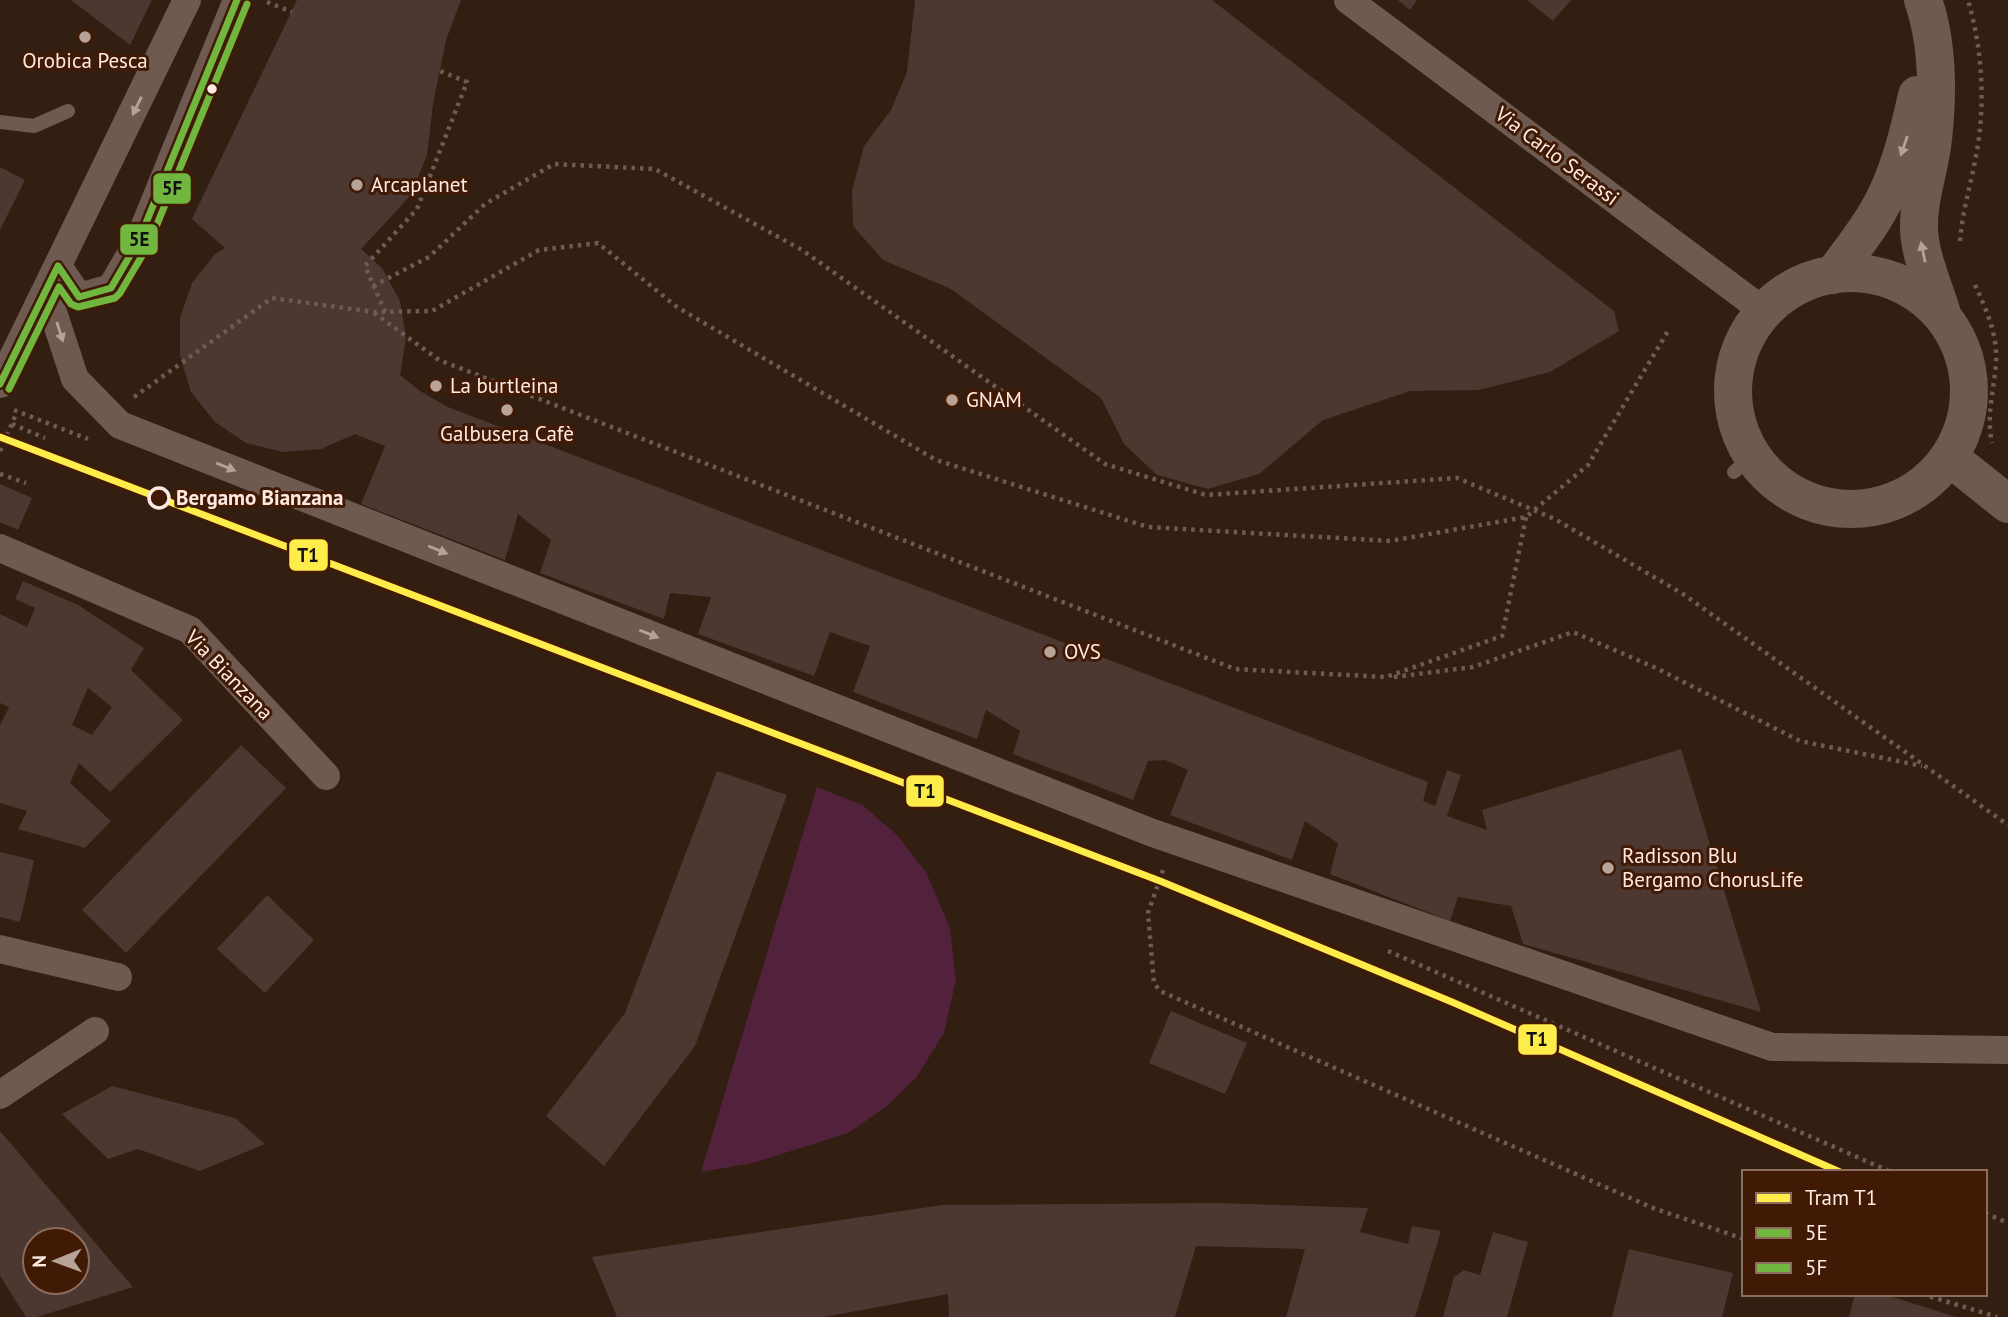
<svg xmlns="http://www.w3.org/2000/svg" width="2008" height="1317" font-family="'PT Sans',sans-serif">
	<rect width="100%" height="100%" fill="#331e12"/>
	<path fill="#52213c" d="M 817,787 L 862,805 L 896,834 L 926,872 L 950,928 L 956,980 L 944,1033 L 916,1078 L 886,1107 L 848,1133 L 753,1163 L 701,1172 Z"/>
	<path fill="#4c3731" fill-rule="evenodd" d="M 71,0 L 152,0 L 130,45 Z
		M 297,0 L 461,0 L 446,40 L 433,104 L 427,155 L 411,195 L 361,249 L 382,268 L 400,301 L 406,338 L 400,375 L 420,391 L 448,407 L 1428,782 L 1423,801 L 1435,806 L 1447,770 L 1461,775 L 1447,816 L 1487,830 L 1482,810 L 1681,749 L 1761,1012 L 1523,944 L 1511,906 L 1458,897 L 1450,921 L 1330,874 L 1338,843 L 1305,821 L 1292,860 L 1170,815 L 1188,770 L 1165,760 L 1148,761 L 1133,800 L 1013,754 L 1020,731 L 986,710 L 977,739 L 853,692 L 870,646 L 830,632 L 814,676 L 698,634 L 711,597 L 670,593 L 664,619 L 540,573 L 551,540 L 518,514 L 505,560 L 361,504 L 385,446 L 355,434 L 321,449 L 283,452 L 246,443 L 215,422 L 191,392 L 180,356 L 180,318 L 192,283 L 215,254 L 225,248 L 192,219 Z
		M 915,0 L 1212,0 L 1614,311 L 1619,331 L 1550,372 L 1479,390 L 1410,391 L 1323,420 L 1259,474 L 1208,489 L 1157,475 L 1124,444 L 1101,398 L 951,289 L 883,260 L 853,226 L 852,191 L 864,146 L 891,110 L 907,72 Z
		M 1398,0 L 1417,0 L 1410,10 Z
		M 1527,0 L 1571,0 L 1553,21 Z
		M 0,167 L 25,180 L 0,230 Z
		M 0,484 L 32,498 L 18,530 L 0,522 Z
		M 23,581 L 78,605 L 144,648 L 131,670 L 183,720 L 110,792 L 79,763 L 70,783 L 111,821 L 85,848 L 18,829 L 27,811 L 0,803 L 0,725 L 9,707 L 0,703 L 0,614 L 27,627 L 35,608 L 15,599 ZM 88,688 L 112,707 L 92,735 L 72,725 Z
		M 241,745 L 286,788 L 126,953 L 82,910 Z
		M 717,771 L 787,795 L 695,1046 L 604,1166 L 546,1116 L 625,1013 Z
		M 0,852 L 34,860 L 20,922 L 0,917 Z
		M 267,895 L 314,940 L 265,993 L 217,949 Z
		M 1171,1011 L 1247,1043 L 1225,1094 L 1149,1063 Z
		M 112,1086 L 235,1118 L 265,1144 L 200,1171 L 138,1149 L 108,1159 L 62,1114 Z
		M 0,1131 L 133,1287 L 37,1317 L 26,1317 L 0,1276 ZM 35,1240 L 77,1240 L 77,1282 L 35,1282 Z
		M 1216,1203 L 1368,1208 L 1360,1232 L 1408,1244 L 1412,1226 L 1441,1231 L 1415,1317 L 1286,1317 L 1305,1249 L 1196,1246 L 1175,1317 L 949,1317 L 948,1294 L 824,1317 L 617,1317 L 592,1257 L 942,1205 Z
		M 1493,1232 L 1528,1242 L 1507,1317 L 1443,1317 L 1454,1277 L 1464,1270 L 1480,1275 Z
		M 1629,1249 L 1733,1273 L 1722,1317 L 1612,1317 Z
		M 1855,1294 L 1883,1294 L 1956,1317 L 1849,1317 Z"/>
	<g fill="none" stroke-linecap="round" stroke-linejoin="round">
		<path stroke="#6e5b53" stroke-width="4.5" stroke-dasharray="3.5 5" stroke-linecap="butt" d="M 267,2 L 292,12
			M 1960,241 C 1962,213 1970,188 1975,161 C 1986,108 1983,52 1968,0
			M 1975,285 C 1986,309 1998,335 1996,363 C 1994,390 1986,415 1992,443
			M 373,286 L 429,257 L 485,204 L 554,164 L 655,169 L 802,250 L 1105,464 L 1206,495 L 1457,478 L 1555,519 L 1683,594 L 2008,825
			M 385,312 L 365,266 L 417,209 L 467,82 L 440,71
			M 374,313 L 439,360 L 1235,669 L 1386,677 L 1502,636 L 1526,517
			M 134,397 L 272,298 L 374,312 L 432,311 L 539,250 L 598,243 L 677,307 L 936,460 L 1148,527 L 1390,541 L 1526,517 L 1588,465 L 1668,331
			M 14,410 L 88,439
			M 12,424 L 45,438
			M 0,451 L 17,412
			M 0,474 L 26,483
			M 1394,677 L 1473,667 L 1573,632 L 1656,668 L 1800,741 L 1922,766
			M 1163,870 L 1148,913 L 1154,983 L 1160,991 L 1653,1208 L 1744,1239
			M 1388,951 L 1891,1172
			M 1985,1213 L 2008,1223
			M 1922,1294 L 1997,1317"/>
		<path stroke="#6e5a50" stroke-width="14" d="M 0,122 L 34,126 L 68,111
			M 1734,472 L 1753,456"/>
		<path stroke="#6e5a50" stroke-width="28" d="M 1348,0 L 1765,312
			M 58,266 L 52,309 L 75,379 L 120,425 L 1150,832 L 1772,1047 L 2008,1050
			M 58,266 L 79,297 L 111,288 L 139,240 L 237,0
			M 0,384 L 187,0
			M 0,548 L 190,630 L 326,776
			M 0,949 L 118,977
			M 0,1095 L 95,1031"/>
		<path stroke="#6e5a50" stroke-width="38" d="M 1923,0 C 1938,43 1938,94 1933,139 C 1930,169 1918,198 1919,229 C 1920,258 1935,289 1943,317
			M1733 391a118 118 0 1 1 236 0a118 118 0 1 1-236 0Z
			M 1833,275 C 1848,255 1864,235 1877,213 C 1898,177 1908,136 1917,95
			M 1949,457 L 2008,504"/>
		<defs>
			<path id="bus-1" d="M 0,384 L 58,266 L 79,297 L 111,288 L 139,240 L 237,0"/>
			<path id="bus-2" d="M 9,389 L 59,287 L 71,304 L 78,307 L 115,298 L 120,293 L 149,244 L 247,4"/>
		</defs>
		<use href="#bus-1" stroke="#411a05" stroke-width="12"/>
		<use href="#bus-2" stroke="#411a05" stroke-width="12"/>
		<use href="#bus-1" stroke="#71b73f" stroke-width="7"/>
		<use href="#bus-2" stroke="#71b73f" stroke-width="7"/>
		<defs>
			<path id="tram-1" d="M 0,437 L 1160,881 L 1452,1002 L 1840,1172"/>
		</defs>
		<use href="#tram-1" stroke="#411a05" stroke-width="12"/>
		<use href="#tram-1" stroke="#fdec4a" stroke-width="7"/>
	</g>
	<defs><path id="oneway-solid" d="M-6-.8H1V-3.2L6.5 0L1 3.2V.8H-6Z" transform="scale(1.75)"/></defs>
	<g fill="#b6a298">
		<use href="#oneway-solid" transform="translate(137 106) rotate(116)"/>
		<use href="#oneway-solid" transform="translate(1904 146) rotate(109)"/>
		<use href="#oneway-solid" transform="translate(1923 252) rotate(-102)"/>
		<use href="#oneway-solid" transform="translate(60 332) rotate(72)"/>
		<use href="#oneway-solid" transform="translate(226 467) rotate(22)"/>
		<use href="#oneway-solid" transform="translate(438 550) rotate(22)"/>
		<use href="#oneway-solid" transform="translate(649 634) rotate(22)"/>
	</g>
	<g fill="#b8a399" stroke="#411a05" stroke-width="2.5">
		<circle cx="85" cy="37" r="7"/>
		<circle cx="357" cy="185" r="7"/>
		<circle cx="436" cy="386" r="7"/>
		<circle cx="952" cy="400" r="7"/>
		<circle cx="507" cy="410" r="7"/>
		<circle cx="1050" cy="652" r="7"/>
		<circle cx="1608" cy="868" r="7"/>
	</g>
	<circle fill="#ffeae1" stroke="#411a05" stroke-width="2.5" cx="212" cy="89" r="6"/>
	<circle fill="#411a05" stroke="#ffeae1" stroke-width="3.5" cx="159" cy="498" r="10"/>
	<g text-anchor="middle" stroke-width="6" stroke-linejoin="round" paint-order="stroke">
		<g font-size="21" fill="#ffeae1" stroke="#411a05" text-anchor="start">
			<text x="85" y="68" text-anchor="middle">Orobica Pesca</text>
			<text x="371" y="192">Arcaplanet</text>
			<text x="450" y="393">La burtleina</text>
			<text x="966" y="407">GNAM</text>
			<text x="507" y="441" text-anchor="middle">Galbusera Cafè</text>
			<text x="1064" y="659">OVS</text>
			<text x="1622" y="863">Radisson Blu<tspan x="1622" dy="24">Bergamo ChorusLife</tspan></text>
		</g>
		<g font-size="21" fill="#ffeae1" stroke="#411a05">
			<text transform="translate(1557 156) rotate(37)" y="7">Via Carlo Serassi</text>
			<text transform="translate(229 675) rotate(46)" y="7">Via Bianzana</text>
		</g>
		<g font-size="21" font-weight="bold" fill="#ffeae1" stroke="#411a05" text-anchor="start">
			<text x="176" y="505">Bergamo Bianzana</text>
		</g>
	</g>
	<g stroke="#411a05" stroke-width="2.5">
		<rect x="152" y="172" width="40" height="33" rx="7" fill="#71b73f"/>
		<rect x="119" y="223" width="40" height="33" rx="7" fill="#71b73f"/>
		<rect x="288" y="538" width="41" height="34" rx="7" fill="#fdec4a"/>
		<rect x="905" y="774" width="40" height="34" rx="7" fill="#fdec4a"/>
		<rect x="1517" y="1023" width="41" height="33" rx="7" fill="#fdec4a"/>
	</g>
	<g font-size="19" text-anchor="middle" font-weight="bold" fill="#111">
		<text x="172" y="195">5F</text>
		<text x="139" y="246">5E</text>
		<text x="308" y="562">T1</text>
		<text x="925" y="798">T1</text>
		<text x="1537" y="1046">T1</text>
	</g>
	<rect x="1742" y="1170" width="245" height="126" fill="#411a05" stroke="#8d6d5d" stroke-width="2"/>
	<rect x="1756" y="1193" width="35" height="10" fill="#fdec4a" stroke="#8d6d5d" stroke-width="2"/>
	<text x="1805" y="1205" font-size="21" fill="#ffeae1">Tram T1</text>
	<rect x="1756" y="1228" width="35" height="10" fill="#71b73f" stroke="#8d6d5d" stroke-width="2"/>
	<text x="1805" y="1240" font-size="21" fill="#ffeae1">5E</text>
	<rect x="1756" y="1263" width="35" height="10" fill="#71b73f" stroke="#8d6d5d" stroke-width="2"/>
	<text x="1805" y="1275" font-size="21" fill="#ffeae1">5F</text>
	<g transform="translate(56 1261) rotate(269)"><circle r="33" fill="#411a05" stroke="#8d6d5d" stroke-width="2"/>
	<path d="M0-5L12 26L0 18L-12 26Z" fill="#b8a399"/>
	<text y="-10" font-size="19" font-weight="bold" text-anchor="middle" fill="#ffeae1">N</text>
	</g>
</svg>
